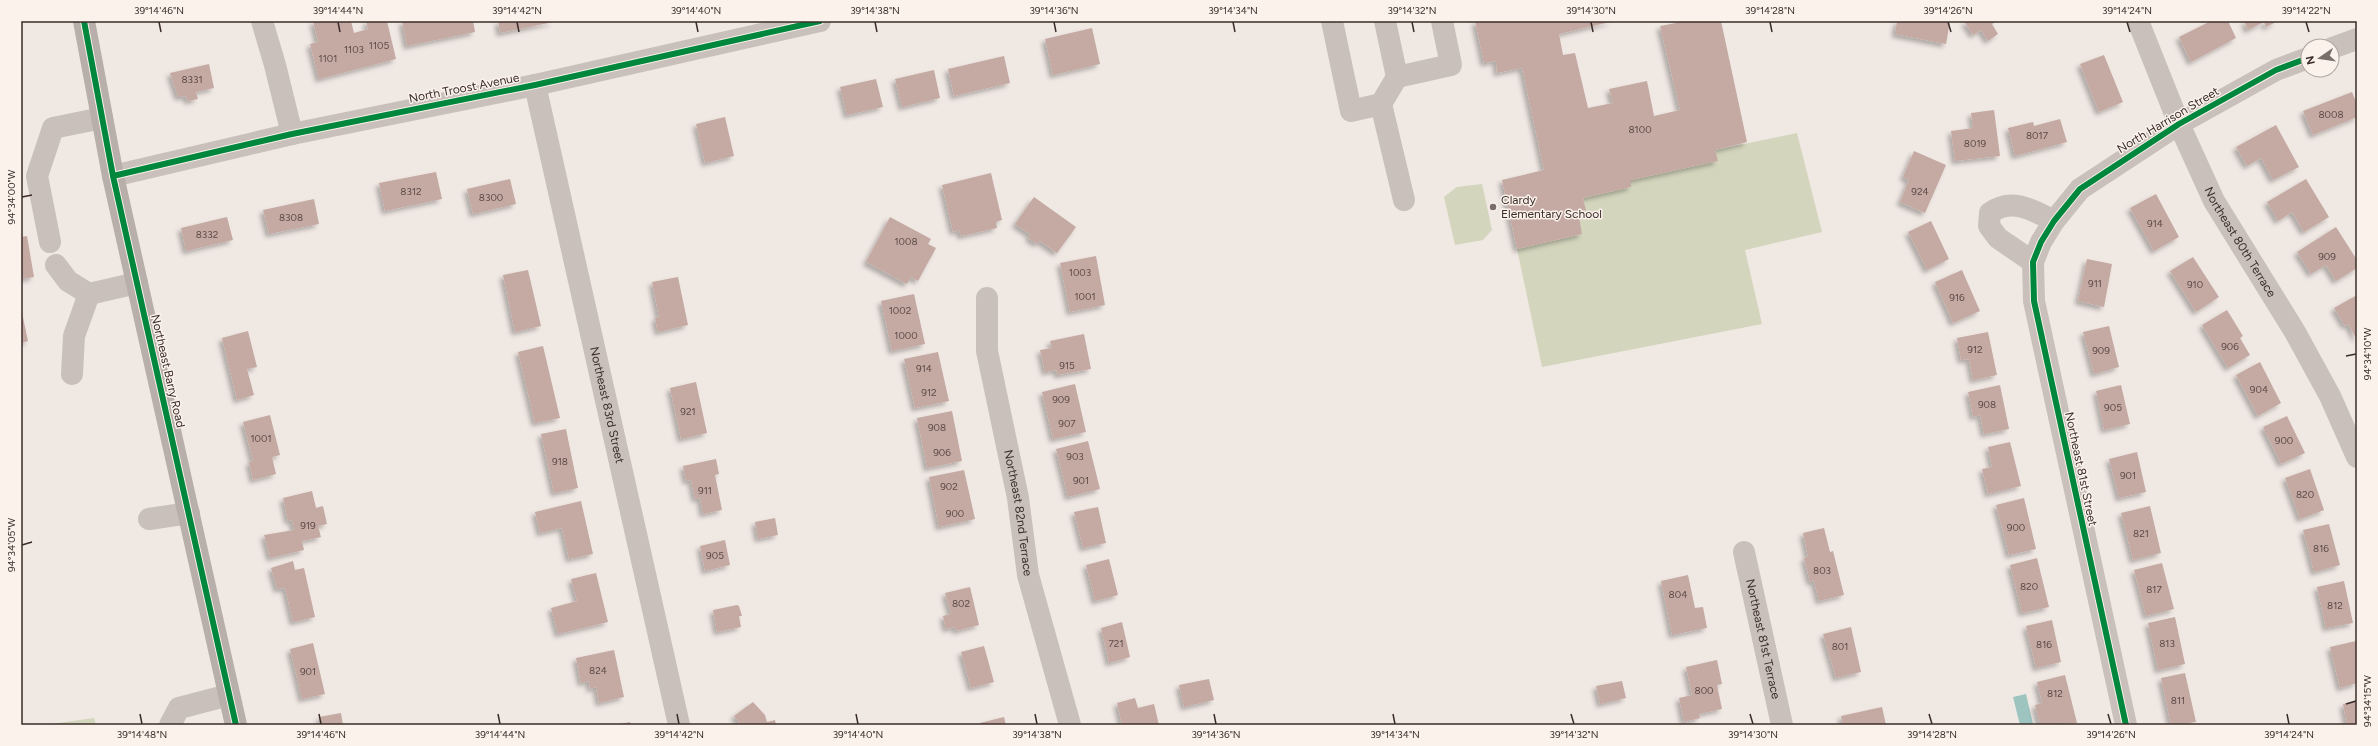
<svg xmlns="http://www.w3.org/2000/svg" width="2378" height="746" font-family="Figtree,sans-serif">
	<defs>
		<filter id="shadow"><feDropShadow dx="-3.5" dy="3.5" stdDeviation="2" flood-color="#0004"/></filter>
	</defs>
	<rect width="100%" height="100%" fill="#f0e8e3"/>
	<path fill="#d3d5bc" d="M 1797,133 L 1822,232 L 1745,250 L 1762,324 L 1542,367 L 1517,249 L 1582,234 L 1578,211 L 1586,210 L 1583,198 L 1631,187 L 1631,180 L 1717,161 L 1715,150 Z
		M 1482,184 L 1492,230 L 1483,240 L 1455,245 L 1444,197 L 1457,187 Z
		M 94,718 L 96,725 L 43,725 Z"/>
	<path fill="#9dc4bf" d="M 2026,694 L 2033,724 L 2020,725 L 2013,697 Z"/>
	<path fill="#c5a9a3" filter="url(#shadow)" d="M 313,21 L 351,21 L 354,33 L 368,29 L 366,21 L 387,21 L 396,59 L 319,79 L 310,44 L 318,42 Z
		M 402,21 L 473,21 L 475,32 L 407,46 Z
		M 498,21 L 553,21 L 553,22 L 500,33 Z
		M 1475,21 L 1614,21 L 1559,34 L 1563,55 L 1575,53 L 1588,108 L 1613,103 L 1609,89 L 1647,81 L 1654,116 L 1680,110 L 1660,26 L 1676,23 L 1676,21 L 1721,21 L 1747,142 L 1715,150 L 1718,161 L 1631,180 L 1631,187 L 1583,198 L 1586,210 L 1578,211 L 1582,234 L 1517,249 L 1502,180 L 1544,170 L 1522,68 L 1497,73 L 1496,61 L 1484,63 Z
		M 1897,21 L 1950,21 L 1946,44 L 1895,34 Z
		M 1964,21 L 1997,21 L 1992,24 L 1998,34 L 1988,41 L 1981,30 L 1973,35 Z
		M 2211,21 L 2228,21 L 2236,38 L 2191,62 L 2179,37 Z
		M 2244,21 L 2278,21 L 2266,27 L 2264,22 L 2248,30 Z
		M 1092,28 L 1100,64 L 1053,75 L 1045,39 Z
		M 2104,55 L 2123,102 L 2099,112 L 2080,64 Z
		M 1004,56 L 1010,83 L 954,96 L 948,69 Z
		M 209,64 L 214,88 L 196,92 L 198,99 L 188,101 L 186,96 L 178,97 L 170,73 Z
		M 934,70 L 940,98 L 902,107 L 895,79 Z
		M 876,79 L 883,107 L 847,115 L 840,87 Z
		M 2352,92 L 2357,104 L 2357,117 L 2313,135 L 2303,111 Z
		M 1994,110 L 2000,156 L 1955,161 L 1951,131 L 1973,128 L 1971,113 Z
		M 725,117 L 734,156 L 705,163 L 696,124 Z
		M 2060,119 L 2067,142 L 2015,156 L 2008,128 L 2033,122 L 2034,126 Z
		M 2276,125 L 2299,167 L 2273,180 L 2261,158 L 2247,166 L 2236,147 Z
		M 1914,151 L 1946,165 L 1925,213 L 1900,202 L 1909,180 L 1903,177 Z
		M 436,172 L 442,199 L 385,211 L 379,183 Z
		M 991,173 L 1002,220 L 996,222 L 997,228 L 961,236 L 959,230 L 953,232 L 942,185 Z
		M 510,179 L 516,204 L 473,214 L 467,189 Z
		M 2306,179 L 2329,217 L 2304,232 L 2292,212 L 2278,221 L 2267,202 Z
		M 2156,194 L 2179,237 L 2154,251 L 2130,208 Z
		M 1034,197 L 1076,227 L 1057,253 L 1040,241 L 1037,244 L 1033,241 L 1028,238 L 1031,235 L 1015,224 Z
		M 314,199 L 319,224 L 269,234 L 263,210 Z
		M 227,217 L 233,240 L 186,251 L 181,228 Z
		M 890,217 L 931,239 L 928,244 L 936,248 L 918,281 L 911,277 L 907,284 L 866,262 Z
		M 1931,221 L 1949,259 L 1927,270 L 1908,232 Z
		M 2336,227 L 2357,260 L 2357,268 L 2336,281 L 2326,265 L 2311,274 L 2297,252 Z
		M 27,236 L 34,277 L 21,279 L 21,237 Z
		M 1096,256 L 1105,305 L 1070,312 L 1060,263 Z
		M 2193,257 L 2219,297 L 2196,312 L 2170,271 Z
		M 2087,259 L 2112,264 L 2104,307 L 2078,301 Z
		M 528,270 L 541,326 L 515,332 L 503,275 Z
		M 1962,270 L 1980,311 L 1953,323 L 1935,282 Z
		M 678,277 L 688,325 L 658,332 L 655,318 L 659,317 L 652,282 Z
		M 914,294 L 925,344 L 892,351 L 881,301 Z
		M 2357,295 L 2357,340 L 2348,324 L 2345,326 L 2334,308 Z
		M 21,308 L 28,341 L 21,343 Z
		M 2227,310 L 2243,336 L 2240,338 L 2250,355 L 2228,368 L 2202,325 Z
		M 2109,326 L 2119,367 L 2094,374 L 2083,332 Z
		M 248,331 L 257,367 L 247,369 L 254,395 L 237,400 L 222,338 Z
		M 1988,332 L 1997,375 L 1973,380 L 1969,359 L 1961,360 L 1957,338 Z
		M 1084,334 L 1091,369 L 1058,375 L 1056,370 L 1045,372 L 1040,350 L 1052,348 L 1050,341 Z
		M 543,346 L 560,418 L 535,423 L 518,352 Z
		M 938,352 L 949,401 L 915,408 L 904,359 Z
		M 2260,362 L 2281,403 L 2258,416 L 2236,375 Z
		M 696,382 L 707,433 L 681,439 L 670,388 Z
		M 1075,384 L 1086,432 L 1053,439 L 1042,392 Z
		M 2000,385 L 2009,429 L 1984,434 L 1980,415 L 1973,417 L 1968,392 Z
		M 2121,385 L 2130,424 L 2104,430 L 2096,391 Z
		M 952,411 L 962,461 L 927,468 L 917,418 Z
		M 270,415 L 280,455 L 272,457 L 276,474 L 253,480 L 249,462 L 253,461 L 243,422 Z
		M 2287,416 L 2305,453 L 2281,464 L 2263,427 Z
		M 566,429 L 578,488 L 554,493 L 541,434 Z
		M 1088,441 L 1100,489 L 1068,497 L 1056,449 Z
		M 2010,442 L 2021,486 L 1988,494 L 1982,469 L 1992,467 L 1988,447 Z
		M 2137,452 L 2146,492 L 2119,498 L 2109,459 Z
		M 716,459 L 719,474 L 715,475 L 722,510 L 703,514 L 700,498 L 695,499 L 691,480 L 686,481 L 683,466 Z
		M 2310,469 L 2324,510 L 2300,519 L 2285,478 Z
		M 964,470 L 975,519 L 939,527 L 929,477 Z
		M 312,491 L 316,508 L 323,506 L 327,524 L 318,526 L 321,537 L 302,541 L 304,550 L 270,558 L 264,535 L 294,530 L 292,520 L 288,521 L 283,498 Z
		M 2024,498 L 2036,549 L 2009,555 L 1996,505 Z
		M 581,501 L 593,554 L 569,559 L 562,528 L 540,533 L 535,512 Z
		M 2150,506 L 2161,553 L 2133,560 L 2121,513 Z
		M 1098,507 L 1106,543 L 1083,548 L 1074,512 Z
		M 775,518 L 778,535 L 758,539 L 755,522 Z
		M 2329,524 L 2340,565 L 2314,572 L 2303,530 Z
		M 1824,528 L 1830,552 L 1833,551 L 1844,595 L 1819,601 L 1814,581 L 1810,582 L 1804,558 L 1808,557 L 1803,533 Z
		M 725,540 L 730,565 L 705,571 L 700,546 Z
		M 2037,558 L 2049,607 L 2022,613 L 2010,565 Z
		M 1109,559 L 1118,595 L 1095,601 L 1086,565 Z
		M 293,561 L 295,570 L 304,568 L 315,617 L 293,622 L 285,588 L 277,589 L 271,568 Z
		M 2162,563 L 2174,609 L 2146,616 L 2134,570 Z
		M 596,573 L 608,622 L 558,634 L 551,608 L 577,601 L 571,579 Z
		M 1688,575 L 1695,608 L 1703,607 L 1707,628 L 1672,635 L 1661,581 Z
		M 2344,581 L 2353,623 L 2326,628 L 2317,587 Z
		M 970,587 L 979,625 L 956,631 L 955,627 L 946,629 L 943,616 L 951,614 L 945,593 Z
		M 737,605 L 739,606 L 742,616 L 739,616 L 741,627 L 717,632 L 713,610 Z
		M 2175,617 L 2185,664 L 2158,670 L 2148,623 Z
		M 2052,620 L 2061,662 L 2036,668 L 2026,626 Z
		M 1122,622 L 1130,657 L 1109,663 L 1101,628 Z
		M 1851,627 L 1861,672 L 1836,678 L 1823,634 Z
		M 2356,641 L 2357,683 L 2340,688 L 2330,647 Z
		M 313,643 L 325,694 L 302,699 L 290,649 Z
		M 984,646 L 994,682 L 971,688 L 961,652 Z
		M 614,650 L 624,697 L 599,703 L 596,687 L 590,689 L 589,681 L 581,683 L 576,658 Z
		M 1717,660 L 1722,684 L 1717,685 L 1722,709 L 1699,714 L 1700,718 L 1684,722 L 1679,698 L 1692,695 L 1686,667 Z
		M 2185,673 L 2196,722 L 2171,725 L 2161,678 Z
		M 2065,675 L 2077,723 L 2040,725 L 2035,705 L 2042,703 L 2037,682 Z
		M 1209,679 L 1214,700 L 1184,707 L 1179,685 Z
		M 1622,681 L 1626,698 L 1600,704 L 1596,686 Z
		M 1135,698 L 1138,708 L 1154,704 L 1159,725 L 1122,725 L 1117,703 Z
		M 2357,701 L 2357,725 L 2347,725 L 2343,704 Z
		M 753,702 L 765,715 L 767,722 L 775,720 L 776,725 L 741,725 L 734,716 Z
		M 1882,707 L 1886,725 L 1843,725 L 1841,716 Z
		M 341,713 L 343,725 L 321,725 L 319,717 Z
		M 1004,717 L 1006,725 L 981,725 L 980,723 Z
		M 630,722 L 631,725 L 620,725 L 620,724 Z"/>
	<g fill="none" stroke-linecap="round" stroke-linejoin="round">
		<g stroke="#c9c0bb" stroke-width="22">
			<path d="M 262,21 L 275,65 L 292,134"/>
			<path d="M 1332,21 L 1351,111 L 1381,104 L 1397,77"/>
			<path d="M 1385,21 L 1397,77 L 1451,65 L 1442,21"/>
			<path id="s1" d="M 2138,21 L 2179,124 L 2214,201 L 2295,332 L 2330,396 L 2357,457"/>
			<path d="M 2332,48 L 2357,39"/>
			<path id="s2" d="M 535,85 L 679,725"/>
			<path d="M 1381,104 L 1404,200"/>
			<path d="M 113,176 L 292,134 L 535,85 L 820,21"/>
			<path d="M 50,242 L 37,176 L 53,128 L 102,118"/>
			<path d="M 2033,262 L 1998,238 L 1989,226 L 1990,213 C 2012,197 2033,210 2054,221"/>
			<path d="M 56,265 L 68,281 L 89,294 L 137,283"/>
			<path id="s3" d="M 987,298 L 987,351 L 1018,498 L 1028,575 L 1070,725"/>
			<path d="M 72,374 L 74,336 L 89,294"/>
			<path d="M 149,519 L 189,513"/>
			<path id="s4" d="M 1744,552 L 1782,725"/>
			<path d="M 170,725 L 179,708 L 229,695"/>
			<path d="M 2126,725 L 2034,301 L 2033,262 L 2041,242 L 2054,221 L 2080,189 L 2179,124 L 2276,70 L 2308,58"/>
		</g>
		<path stroke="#b8aeaa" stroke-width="22" d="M 84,21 L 113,176 L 236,725"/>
		<defs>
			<path id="cycleway" d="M 84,21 L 113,176 L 236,725
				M 113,176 L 292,134 L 535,85 L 820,21
				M 2126,725 L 2034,301 L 2033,262 L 2041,242 L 2054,221 L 2080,189 L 2179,124 L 2276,70 L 2308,58"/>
		</defs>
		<use href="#cycleway" stroke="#fbf2eb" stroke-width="8"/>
		<use href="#cycleway" stroke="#00873e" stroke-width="6"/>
	</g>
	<path fill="none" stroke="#3a2c29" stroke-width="1.5" d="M 159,22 L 161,32M 338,22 L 340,32M 517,22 L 519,32M 696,22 L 698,32M 875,22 L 877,32M 1054,22 L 1056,32M 1233,22 L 1235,32M 1412,22 L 1414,32M 1591,22 L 1593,32M 1770,22 L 1772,32M 1948,22 L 1951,32M 2127,22 L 2130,32M 2306,22 L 2309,32M 22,197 L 32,195M 2346,356 L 2356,354M 22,545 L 32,542M 2346,704 L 2356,701M 140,714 L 142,724M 319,714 L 321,724M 498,714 L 500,724M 677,714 L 679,724M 856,714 L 858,724M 1035,714 L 1037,724M 1214,714 L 1216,724M 1393,714 L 1395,724M 1571,714 L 1574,724M 1750,714 L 1753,724M 1929,714 L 1932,724M 2108,714 L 2111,724M 2287,714 L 2289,724"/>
	<circle fill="#7a6e6a" stroke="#fbf2eb" stroke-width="1.5" cx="1493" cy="207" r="4"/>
	<g text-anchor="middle" stroke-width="3" stroke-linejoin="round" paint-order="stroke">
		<g font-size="10" fill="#5d4b48">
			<text x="379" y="49">1105</text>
			<text x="354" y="53">1103</text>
			<text x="328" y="62">1101</text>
			<text x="192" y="83">8331</text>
			<text x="2331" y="118">8008</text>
			<text x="1640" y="133">8100</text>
			<text x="2037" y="139">8017</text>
			<text x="1975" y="147">8019</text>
			<text x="411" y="195">8312</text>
			<text x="1920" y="195">924</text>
			<text x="491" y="201">8300</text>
			<text x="291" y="221">8308</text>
			<text x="2155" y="227">914</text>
			<text x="207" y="238">8332</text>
			<text x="906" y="245">1008</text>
			<text x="2327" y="260">909</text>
			<text x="1080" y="276">1003</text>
			<text x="2095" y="287">911</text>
			<text x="2195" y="288">910</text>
			<text x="1085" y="300">1001</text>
			<text x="1957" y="301">916</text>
			<text x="900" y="314">1002</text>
			<text x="906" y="339">1000</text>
			<text x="2230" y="350">906</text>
			<text x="1975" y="353">912</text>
			<text x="2101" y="354">909</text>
			<text x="1067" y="369">915</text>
			<text x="924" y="372">914</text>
			<text x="2259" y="393">904</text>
			<text x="929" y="396">912</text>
			<text x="1061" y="403">909</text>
			<text x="1987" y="408">908</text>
			<text x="2113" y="411">905</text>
			<text x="688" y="415">921</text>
			<text x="1067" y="427">907</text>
			<text x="937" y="431">908</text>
			<text x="261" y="442">1001</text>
			<text x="2284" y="444">900</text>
			<text x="942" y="456">906</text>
			<text x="1075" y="460">903</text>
			<text x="560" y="465">918</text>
			<text x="2128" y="479">901</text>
			<text x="1081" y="484">901</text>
			<text x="949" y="490">902</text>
			<text x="705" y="494">911</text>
			<text x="2305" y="498">820</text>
			<text x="955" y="517">900</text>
			<text x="308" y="529">919</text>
			<text x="2016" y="531">900</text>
			<text x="2141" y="537">821</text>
			<text x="2321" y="552">816</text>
			<text x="715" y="559">905</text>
			<text x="1822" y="574">803</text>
			<text x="2029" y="590">820</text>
			<text x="2154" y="593">817</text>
			<text x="1678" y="598">804</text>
			<text x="961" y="607">802</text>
			<text x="2335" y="609">812</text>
			<text x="1116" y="647">721</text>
			<text x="2167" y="647">813</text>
			<text x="2044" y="648">816</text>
			<text x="1840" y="650">801</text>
			<text x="598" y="674">824</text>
			<text x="308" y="675">901</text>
			<text x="1704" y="694">800</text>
			<text x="2055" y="697">812</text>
			<text x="2178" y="704">811</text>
		</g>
		<g font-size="12" fill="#3a2c29" stroke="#fbf2eb">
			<text transform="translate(464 88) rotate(-11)" y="4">North Troost Avenue</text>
			<text transform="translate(2168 120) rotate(-31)" y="4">North Harrison Street</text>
			<text dy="4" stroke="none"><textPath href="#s1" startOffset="244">Northeast 80th Terrace</textPath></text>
			<text transform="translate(168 371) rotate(77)" y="4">Northeast Barry Road</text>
			<text dy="4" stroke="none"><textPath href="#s2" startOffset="328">Northeast 83rd Street</textPath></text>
			<text transform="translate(2081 469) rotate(78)" y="4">Northeast 81st Street</text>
			<text dy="4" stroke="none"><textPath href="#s3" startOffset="218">Northeast 82nd Terrace</textPath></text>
			<text dy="4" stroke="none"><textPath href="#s4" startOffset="89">Northeast 81st Terrace</textPath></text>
		</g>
		<g font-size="12" fill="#3a2c29" stroke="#fbf2eb" text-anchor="start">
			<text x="1501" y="204">Clardy<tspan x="1501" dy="14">Elementary School</tspan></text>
		</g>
	</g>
	<rect width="2378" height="746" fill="none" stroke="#fbf2eb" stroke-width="44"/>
	<g transform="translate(2320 58) rotate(257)"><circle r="19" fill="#fbf2eb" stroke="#aea39d"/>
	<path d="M0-3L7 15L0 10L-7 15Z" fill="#7a6e6a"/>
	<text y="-6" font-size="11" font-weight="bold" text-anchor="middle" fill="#3a2c29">N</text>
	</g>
	<rect x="22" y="22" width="2334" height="702" fill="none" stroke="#3a2c29" stroke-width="1.5"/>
	<g font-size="10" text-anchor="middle" fill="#3a2c29">
		<text x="159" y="14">39°14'46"N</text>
		<text x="338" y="14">39°14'44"N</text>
		<text x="517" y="14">39°14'42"N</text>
		<text x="696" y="14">39°14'40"N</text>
		<text x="875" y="14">39°14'38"N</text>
		<text x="1054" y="14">39°14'36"N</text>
		<text x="1233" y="14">39°14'34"N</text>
		<text x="1412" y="14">39°14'32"N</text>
		<text x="1591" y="14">39°14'30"N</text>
		<text x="1770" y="14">39°14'28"N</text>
		<text x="1948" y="14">39°14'26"N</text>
		<text x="2127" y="14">39°14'24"N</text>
		<text x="2306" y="14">39°14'22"N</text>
		<text transform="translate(11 197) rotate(-90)" y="4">94°34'00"W</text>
		<text transform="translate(2367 354) rotate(-90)" y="4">94°34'10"W</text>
		<text transform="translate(11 545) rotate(-90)" y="4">94°34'05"W</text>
		<text transform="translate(2367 701) rotate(-90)" y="4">94°34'15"W</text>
		<text x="142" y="738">39°14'48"N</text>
		<text x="321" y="738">39°14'46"N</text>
		<text x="500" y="738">39°14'44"N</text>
		<text x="679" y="738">39°14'42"N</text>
		<text x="858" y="738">39°14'40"N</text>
		<text x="1037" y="738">39°14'38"N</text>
		<text x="1216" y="738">39°14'36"N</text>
		<text x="1395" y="738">39°14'34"N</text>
		<text x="1574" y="738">39°14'32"N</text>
		<text x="1753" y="738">39°14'30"N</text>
		<text x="1932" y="738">39°14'28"N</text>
		<text x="2111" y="738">39°14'26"N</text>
		<text x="2289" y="738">39°14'24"N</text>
	</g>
</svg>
